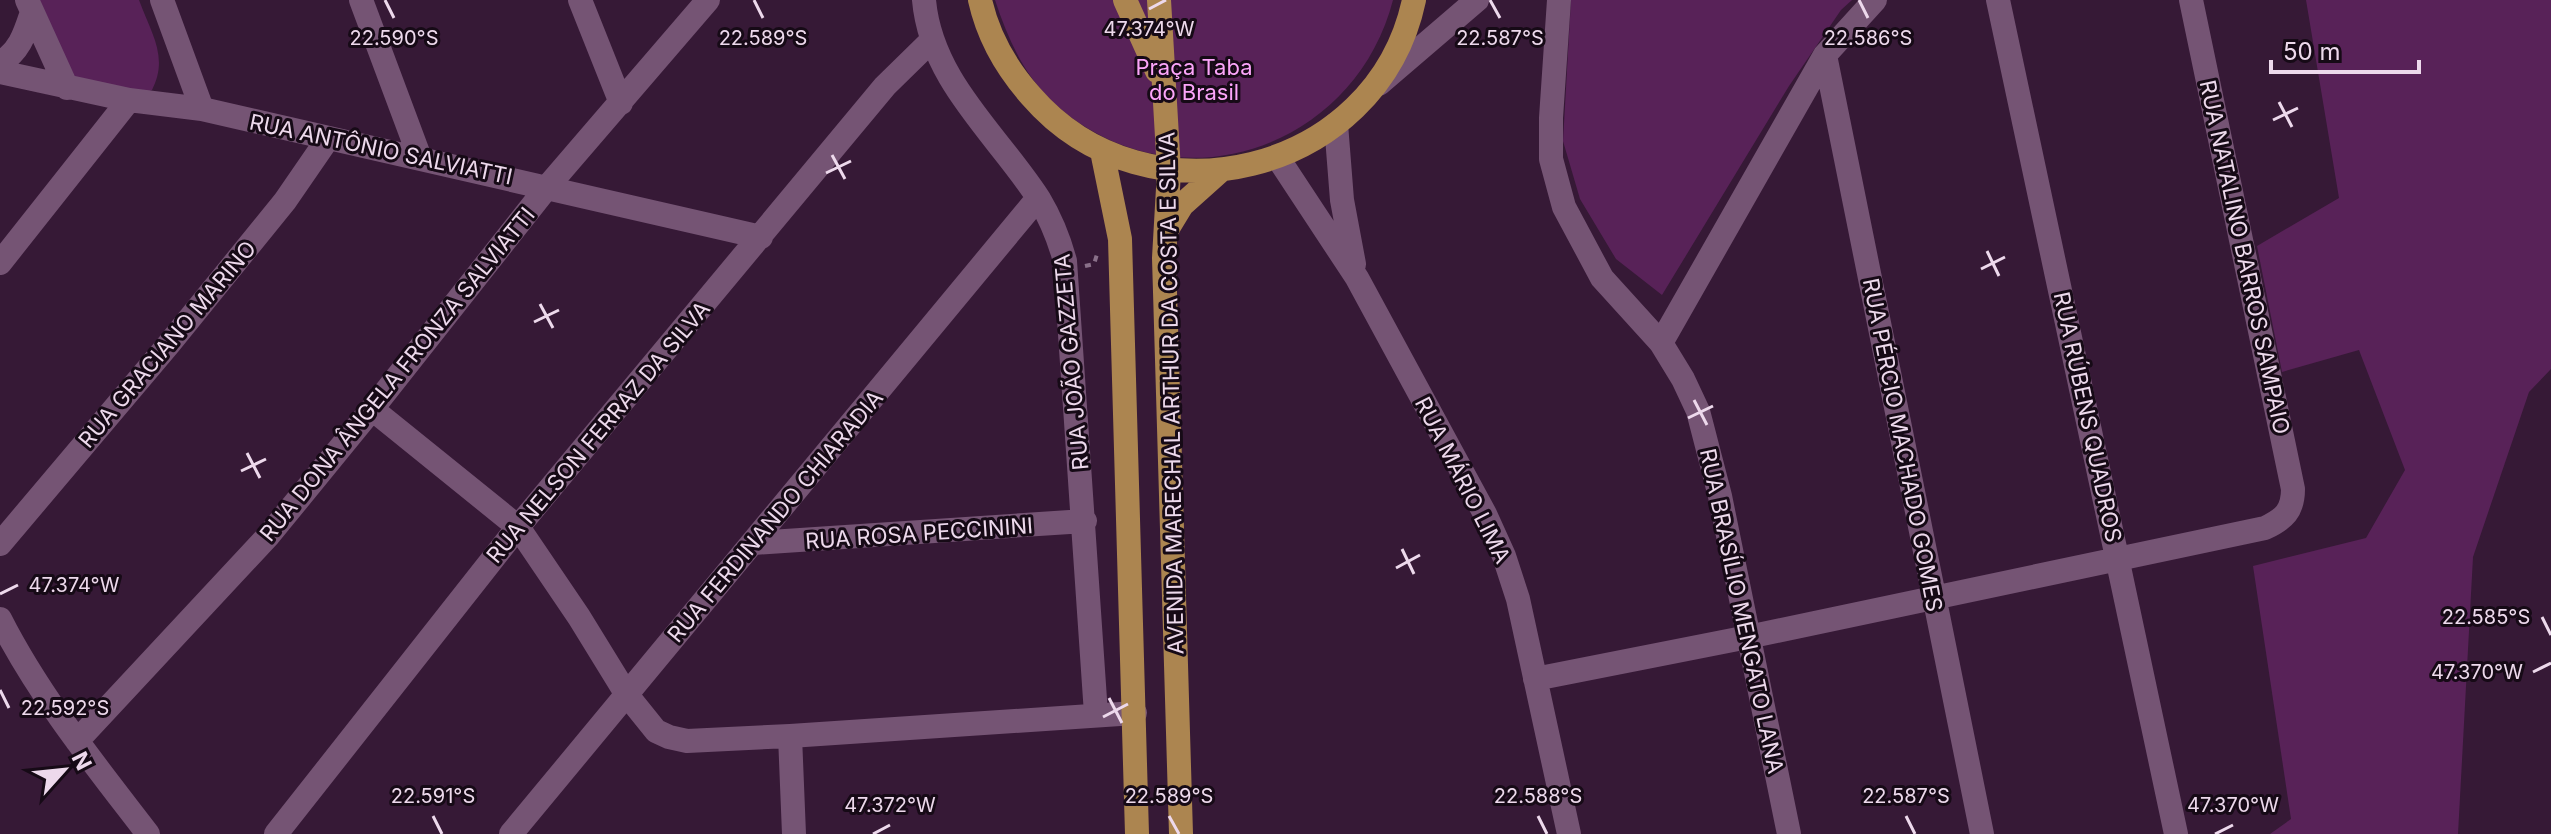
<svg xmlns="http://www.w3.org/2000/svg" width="2551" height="834" font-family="Inter,sans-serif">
	<rect width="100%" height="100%" fill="#361936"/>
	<path fill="#582258" d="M 36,0 L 139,0 C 151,33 169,57 152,90 L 135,97 L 65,76 Z
		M 995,0 L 1393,0 C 1354,151 1173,210 1055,104 C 1024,76 1008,39 995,0 Z
		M 1571,0 L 1852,0 L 1841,10 L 1789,86 L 1662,295 L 1616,259 L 1580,199 L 1563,141 Z
		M 2306,0 L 2551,0 L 2551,369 L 2529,392 L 2473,557 L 2458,834 L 2270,834 L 2291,819 L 2253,566 L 2366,538 L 2405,470 L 2359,350 L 2282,372 L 2257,246 L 2339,198 Z"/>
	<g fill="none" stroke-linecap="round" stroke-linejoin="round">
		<path stroke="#897089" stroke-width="4" stroke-dasharray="6 6" stroke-linecap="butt" d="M 1085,266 L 1094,264 L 1098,251"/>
		<path stroke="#755474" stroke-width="24" d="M 27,0 L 67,88
			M 162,0 L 202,109
			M 361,0 L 420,158
			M 580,0 L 621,103
			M 924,0 C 931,81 998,135 1039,199 C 1051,219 1059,239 1065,261 L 1096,714
			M 1559,0 L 1551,118 L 1551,159 L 1564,207 L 1602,278 L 1661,343 L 1683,379 L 1698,411 L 1720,496 L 1789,834
			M 1998,0 L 2176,834
			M 1825,55 L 1982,834
			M 0,63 C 20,51 25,33 32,12
			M 0,72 L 129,100 L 202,109 L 761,237
			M 1379,84 L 1477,0
			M 1336,124 L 1342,200 L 1354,264
			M 1278,158 L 1357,278 L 1485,514 L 1504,556 L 1518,599 L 1569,834
			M 0,263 L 129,100
			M 1661,343 L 1825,55 L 1875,0
			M 372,409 L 518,527 L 579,617 L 627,695 L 656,731 L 669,737 L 687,741 L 790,736 L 1135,713
			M 754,543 L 1085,521
			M 0,544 L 169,344 L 285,201 L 327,140
			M 0,619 C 39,696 95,765 148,834
			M 1535,679 L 1748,637 L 2265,528 C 2284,519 2293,511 2293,489 L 2191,0
			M 790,736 L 794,834
			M 77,741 L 269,535 L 372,409 L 548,186 L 708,0
			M 276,834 L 518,527 L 885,86 L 932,40
			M 511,834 L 1038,198"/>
		<path stroke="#ac8550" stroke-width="24" d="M 980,0 C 988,36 1007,69 1031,96 C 1147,230 1377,175 1414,0
			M 1125,0 L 1157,71
			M 1159,0 L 1169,171 L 1164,258 L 1181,834
			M 1102,151 L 1120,239 L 1137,834
			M 1168,228 L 1182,205 L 1220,171"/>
	</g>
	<path fill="none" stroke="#edd9ec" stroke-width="3" d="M 385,0 L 394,18M 754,0 L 763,18M 1490,0 L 1500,18M 1859,0 L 1868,18M 1149,9 L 1166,0M 2279,102 L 2292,127M 2273,120 L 2298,108M 832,155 L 845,179M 826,173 L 851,161M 1987,251 L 1999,276M 1981,269 L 2005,257M 540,304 L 553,328M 534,322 L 559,310M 1694,400 L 1707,425M 1688,418 L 1713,406M 247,453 L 260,478M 241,471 L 266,459M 1402,549 L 1414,574M 1396,568 L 1420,555M 0,594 L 18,585M 2542,617 L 2551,635M 2533,672 L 2551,663M 0,690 L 9,708M 1109,698 L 1122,723M 1103,717 L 1128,704M 433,816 L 442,834M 1169,816 L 1179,834M 1538,816 L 1547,834M 1906,816 L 1915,834M 873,834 L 890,825M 2215,834 L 2233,825"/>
	<g text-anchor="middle" stroke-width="6" stroke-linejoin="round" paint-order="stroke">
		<g font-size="22" fill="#fca5fa" stroke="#160a16">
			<text x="1194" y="75">Praça Taba<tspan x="1194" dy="25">do Brasil</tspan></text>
		</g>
		<g font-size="22" fill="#edd9ec" stroke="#160a16">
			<text transform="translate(381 149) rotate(12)" y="8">RUA ANTÔNIO SALVIATTI</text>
			<text transform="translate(2245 257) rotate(78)" y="8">RUA NATALINO BARROS SAMPAIO</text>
			<text transform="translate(167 344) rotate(-50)" y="8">RUA GRACIANO MARINO</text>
			<text transform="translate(1071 362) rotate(-95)" y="8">RUA JOÃO GAZZETA</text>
			<text transform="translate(397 374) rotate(-51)" y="8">RUA DONA ÂNGELA FRONZA SALVIATTI</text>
			<text transform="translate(1171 393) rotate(-91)" y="8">AVENIDA MARECHAL ARTHUR DA COSTA E SILVA</text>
			<text transform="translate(2088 417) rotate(78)" y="8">RUA RÚBENS QUADROS</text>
			<text transform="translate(598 432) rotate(-50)" y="8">RUA NELSON FERRAZ DA SILVA</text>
			<text transform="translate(1903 445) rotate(79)" y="8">RUA PÉRCIO MACHADO GOMES</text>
			<text transform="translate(1463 480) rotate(63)" y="8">RUA MÁRIO LIMA</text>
			<text transform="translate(775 516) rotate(-50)" y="8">RUA FERDINANDO CHIARADIA</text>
			<text transform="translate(919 533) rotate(-4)" y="8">RUA ROSA PECCININI</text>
			<text transform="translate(1742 611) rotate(78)" y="8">RUA BRASÍLIO MENGATO LANA</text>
		</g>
	</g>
	<g font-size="20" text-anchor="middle" fill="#edd9ec" stroke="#160a16" stroke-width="6" stroke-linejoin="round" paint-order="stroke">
		<text x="1149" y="36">47.374°W</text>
		<text x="394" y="45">22.590°S</text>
		<text x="763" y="45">22.589°S</text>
		<text x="1500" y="45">22.587°S</text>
		<text x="1868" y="45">22.586°S</text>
		<text x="74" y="592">47.374°W</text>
		<text x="2486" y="624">22.585°S</text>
		<text x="2477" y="679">47.370°W</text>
		<text x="65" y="715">22.592°S</text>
		<text x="433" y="803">22.591°S</text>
		<text x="1169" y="803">22.589°S</text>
		<text x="1538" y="803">22.588°S</text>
		<text x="1906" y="803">22.587°S</text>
		<text x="890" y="812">47.372°W</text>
		<text x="2233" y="812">47.370°W</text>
	</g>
	<g transform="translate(64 770) rotate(63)" stroke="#160a16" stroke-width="6" paint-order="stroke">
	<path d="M0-6L14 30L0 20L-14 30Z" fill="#edd9ec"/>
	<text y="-12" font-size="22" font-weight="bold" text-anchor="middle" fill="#edd9ec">N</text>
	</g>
	<path d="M2271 60v12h148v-12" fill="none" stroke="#edd9ec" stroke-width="4"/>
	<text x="2283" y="60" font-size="24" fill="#edd9ec" stroke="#160a16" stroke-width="6" paint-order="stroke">50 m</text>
</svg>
